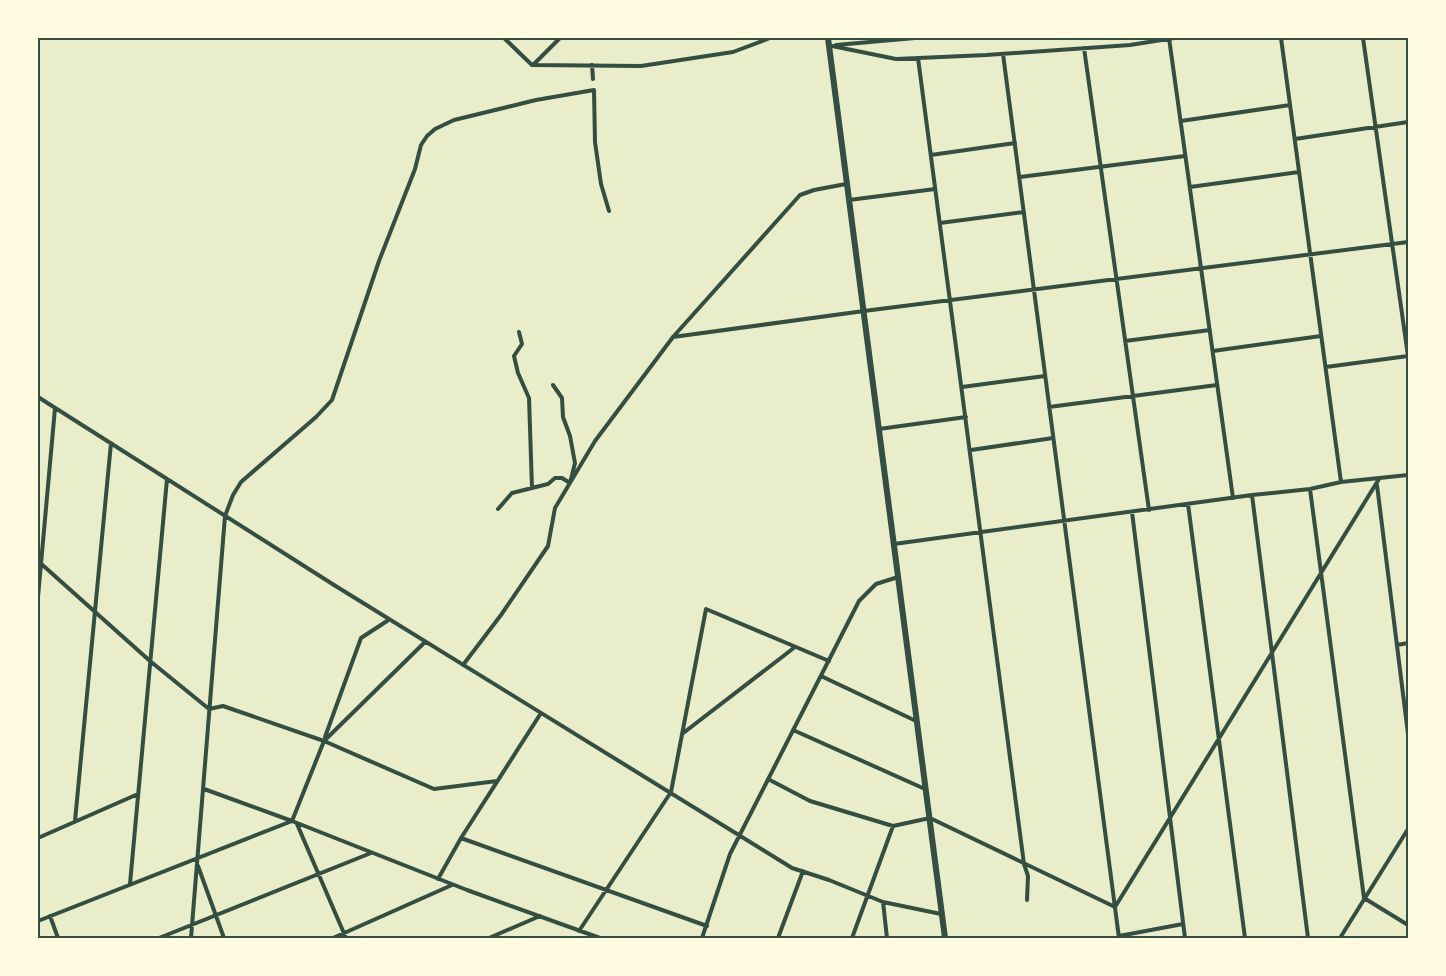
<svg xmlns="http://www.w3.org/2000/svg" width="1446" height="976" font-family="Merriweather,serif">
	<rect width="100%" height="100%" fill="#e9edc9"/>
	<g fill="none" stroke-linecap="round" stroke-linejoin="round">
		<path stroke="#344e41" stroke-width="4" d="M 504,38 L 532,65 L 641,66 L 733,52 L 770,38
			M 1169,38 L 1233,498
			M 1281,38 L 1341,482
			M 1363,38 L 1408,356
			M 836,45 L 915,38
			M 832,46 L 896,59 L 986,55 L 1130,45 L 1174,38
			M 1084,48 L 1149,510
			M 1003,54 L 1119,938
			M 918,58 L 1024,864 L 1028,876 L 1027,900
			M 533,65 L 560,38
			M 592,65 L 593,79
			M 1181,121 L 1290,105
			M 1295,139 L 1408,122
			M 931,155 L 1015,143
			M 1020,177 L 1185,156
			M 1190,187 L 1299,172
			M 849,200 L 935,189
			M 940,223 L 1024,212
			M 519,332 L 522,344 L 514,356 L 518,373 L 529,398 L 532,488
			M 673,337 L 864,311 L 1408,242
			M 1125,341 L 1210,330
			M 1213,351 L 1321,336
			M 1326,367 L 1408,356
			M 962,387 L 1045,376
			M 38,397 L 334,585 L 792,868 L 829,880 L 883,902 L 941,914
			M 1049,407 L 1217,385
			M 879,429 L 966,417
			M 971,450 L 1053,438
			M 1377,485 L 1408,734
			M 1310,489 L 1364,898 L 1408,925
			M 1252,495 L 1308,938
			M 1188,504 L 1245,938
			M 498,509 L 512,493 L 548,484 L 555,478 L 562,478 L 570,483 L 575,463 L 570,436 L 563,417 L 562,398 L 553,385
			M 1132,512 L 1185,938
			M 894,544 L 1252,495 L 1310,489 L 1341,482 L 1408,475
			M 38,561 L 150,661 L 209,709 L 223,706 L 324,741
			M 38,597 L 55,408
			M 1397,645 L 1408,643
			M 463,665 L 501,615 L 548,546 L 555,508 L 595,441 L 673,337 L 800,195 L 814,190 L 846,184
			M 821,676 L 916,721
			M 793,730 L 925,789
			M 682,734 L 795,647
			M 325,737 L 361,638 L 387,621
			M 324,741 L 425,642
			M 768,779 L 810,801 L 893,826 L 930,818 L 1115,907 L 1379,479
			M 204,789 L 292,821 L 324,741 L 434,789 L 497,781
			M 75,821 L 111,443
			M 297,824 L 346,938
			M 38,838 L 138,794
			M 461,838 L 707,926
			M 198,866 L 224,938
			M 438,879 L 461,838 L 541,713
			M 130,884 L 167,479
			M 883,902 L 887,938
			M 50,916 L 58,938
			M 38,921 L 292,821 L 467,890 L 600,938
			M 579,931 L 671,792 L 706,609 L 829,661
			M 1119,936 L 1183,924
			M 159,938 L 371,853
			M 191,938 L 225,516 L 233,495 L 241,482 L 316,417 L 332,400 L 379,261 L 415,169 L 421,145 L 427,136 L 435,129 L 454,120 L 536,100 L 594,90 L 595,142 L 601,184 L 609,211
			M 333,938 L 452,885
			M 489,938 L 540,916
			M 702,938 L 730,854 L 859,601 L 876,584 L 898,577
			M 778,938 L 803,871
			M 852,938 L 893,826
			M 1340,938 L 1408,829"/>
		<path stroke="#344e41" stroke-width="6" d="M 828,38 L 945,938"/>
	</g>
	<rect width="1446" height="976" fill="none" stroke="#fefae0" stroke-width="78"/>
	<rect x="39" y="39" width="1368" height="898" fill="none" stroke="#344e41" stroke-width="2"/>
</svg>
